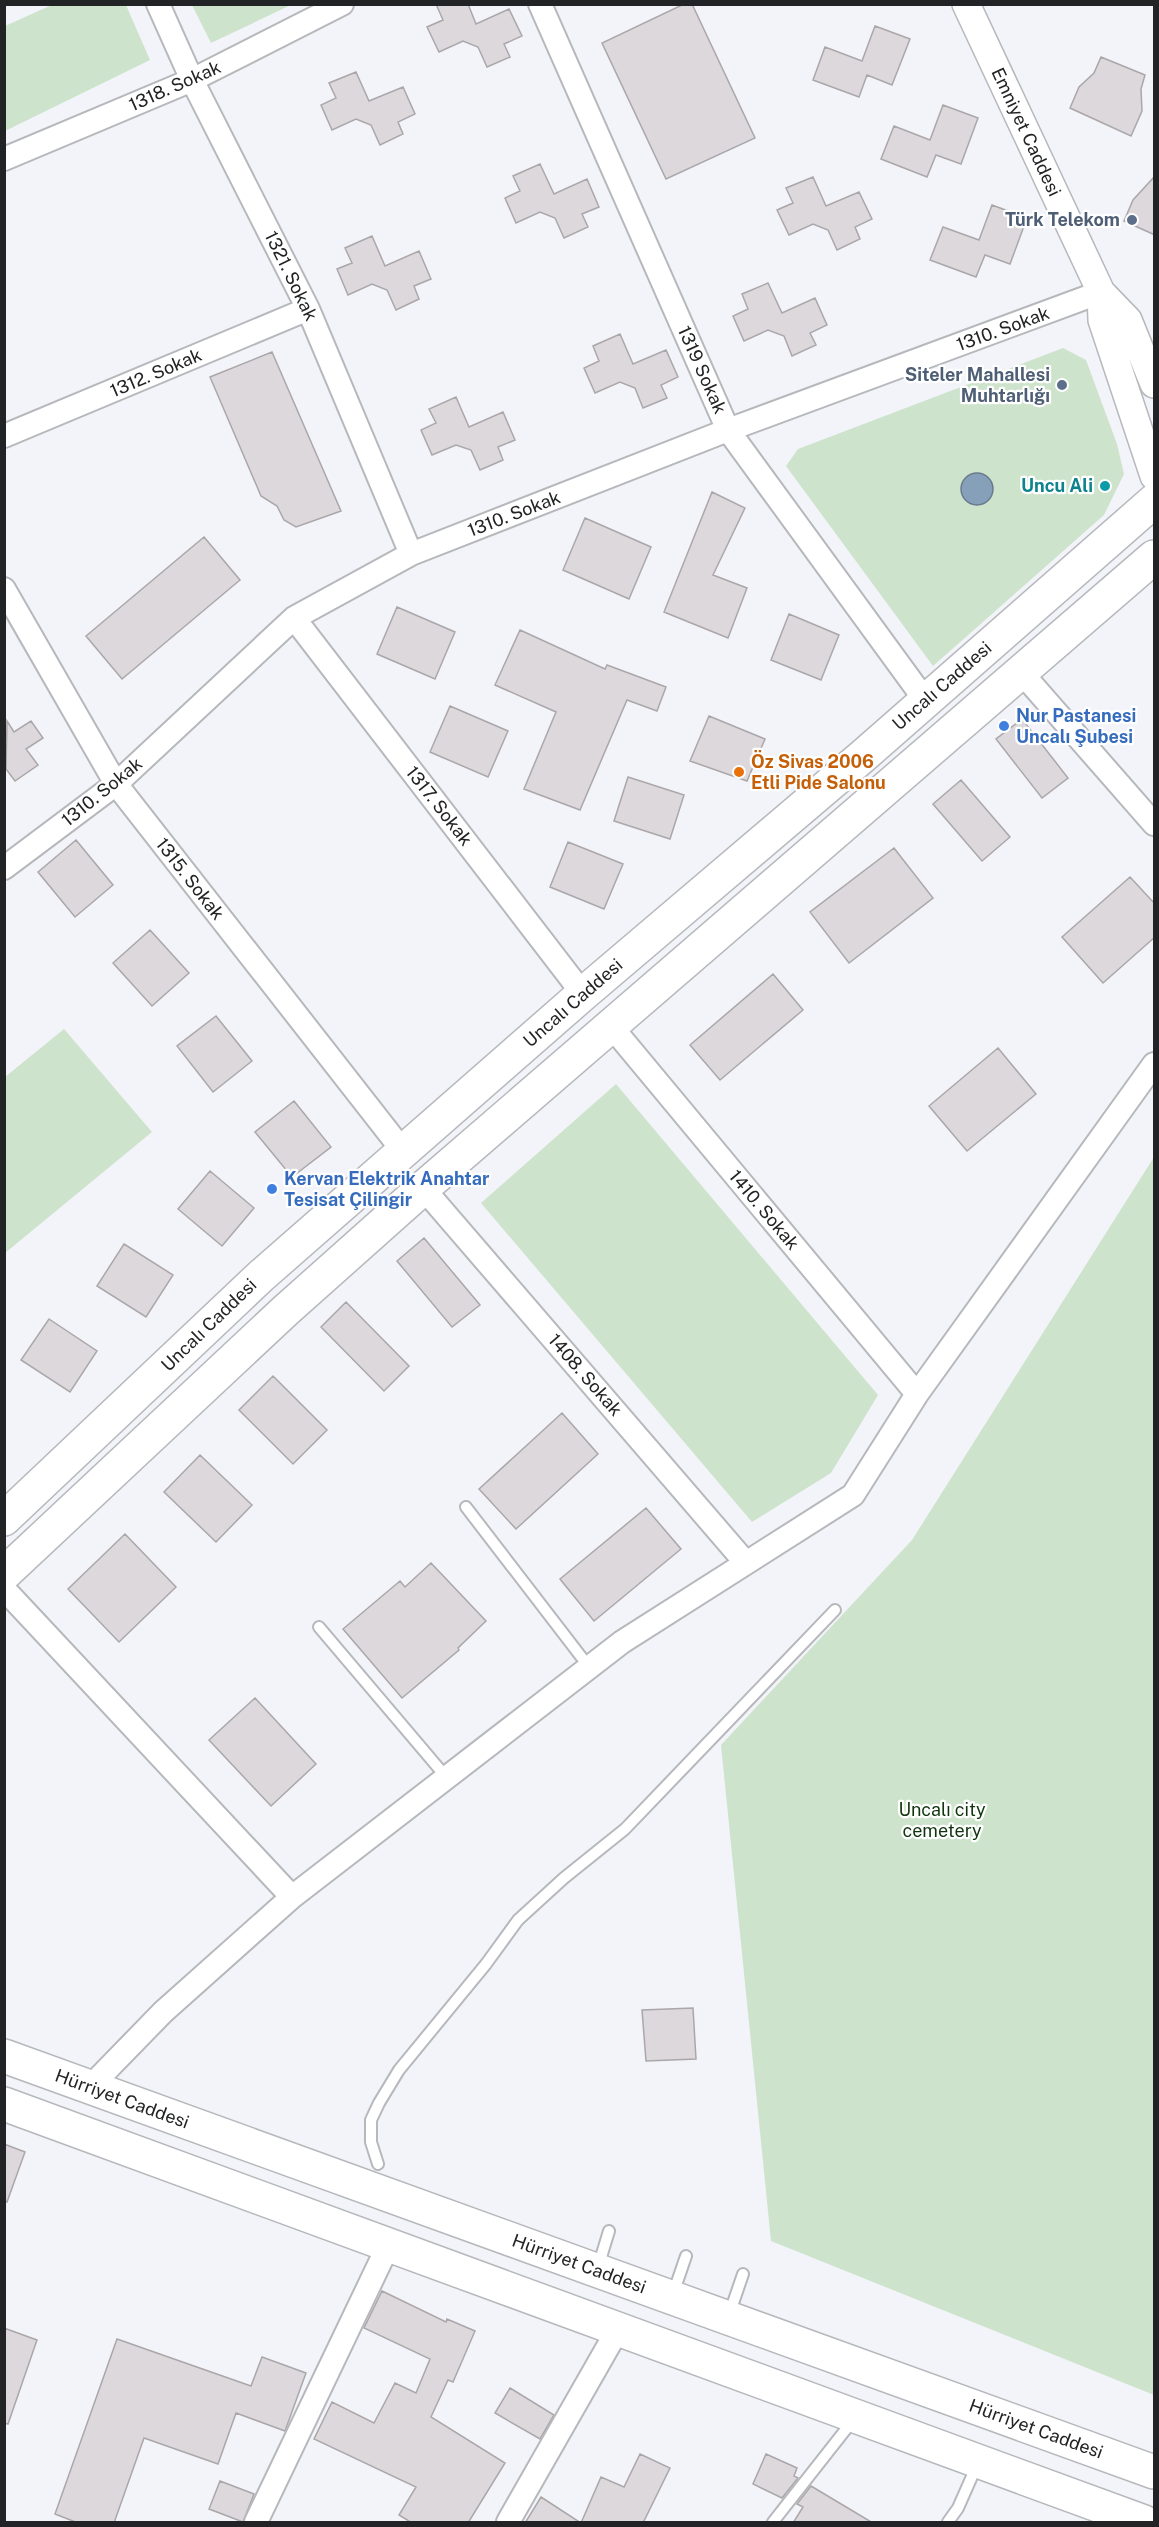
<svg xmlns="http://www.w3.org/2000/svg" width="1159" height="2527" font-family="'Public Sans',sans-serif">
	<rect width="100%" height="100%" fill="#f2f4f9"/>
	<path fill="#cee3cc" d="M 54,4 L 126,5 L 150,60 L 5,131 L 5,26 Z
		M 192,5 L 291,5 L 211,43 Z
		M 1063,348 L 1086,360 L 1117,444 L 1124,474 L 1104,515 L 933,666 L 786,466 L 798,449 Z
		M 64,1029 L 152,1132 L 5,1253 L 5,1077 Z
		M 616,1084 L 878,1395 L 831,1473 L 752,1522 L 481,1203 Z
		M 1154,1157 L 1154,2395 L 771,2241 L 721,1745 L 912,1540 Z"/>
	<path fill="#87a0ba" stroke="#697a8d" stroke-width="1.5" d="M961 489a16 16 0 1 1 32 0a16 16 0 1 1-32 0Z"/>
	<path fill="#ddd8db" stroke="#aba7a9" stroke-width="1.5" d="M 436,4 L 468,4 L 476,24 L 509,9 L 522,36 L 504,44 L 510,57 L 487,67 L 478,47 L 463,41 L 439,52 L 427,27 L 443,20 Z
		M 684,4 L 692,4 L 755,138 L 666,179 L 602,43 Z
		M 875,26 L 910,39 L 892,85 L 867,75 L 859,97 L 813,80 L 825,47 L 862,61 Z
		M 1101,57 L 1145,75 L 1141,89 L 1142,111 L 1131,136 L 1070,108 L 1079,87 L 1094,73 Z
		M 356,72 L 369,101 L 403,87 L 415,114 L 398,122 L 403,134 L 380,145 L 371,125 L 356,119 L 332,130 L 321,105 L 336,98 L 329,83 Z
		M 943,105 L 978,118 L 961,164 L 936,155 L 927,177 L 881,159 L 894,126 L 930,140 Z
		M 540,164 L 554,194 L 587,179 L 599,207 L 582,214 L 588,227 L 564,238 L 555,218 L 540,212 L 516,223 L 505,198 L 520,191 L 513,176 Z
		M 1155,176 L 1155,235 L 1124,221 L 1133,200 Z
		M 813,177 L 826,206 L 859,192 L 872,219 L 855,227 L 860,239 L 837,250 L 828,230 L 813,224 L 789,235 L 777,210 L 793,203 L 786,188 Z
		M 992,205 L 1027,218 L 1010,264 L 985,255 L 976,277 L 930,260 L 943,227 L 979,240 Z
		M 372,236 L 385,266 L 419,251 L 431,279 L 414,286 L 419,299 L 396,310 L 387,290 L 372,284 L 348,295 L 337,269 L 352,263 L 345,248 Z
		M 768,283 L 782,313 L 815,298 L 827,325 L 810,333 L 816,345 L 792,356 L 784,336 L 768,330 L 744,341 L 733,316 L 748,309 L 742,294 Z
		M 620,334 L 633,364 L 666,350 L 678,377 L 661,385 L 667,398 L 643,408 L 635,388 L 620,382 L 595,393 L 584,368 L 599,361 L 593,346 Z
		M 272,352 L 341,511 L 296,527 L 284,520 L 277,506 L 261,496 L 210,377 Z
		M 456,397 L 469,427 L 503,412 L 515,440 L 498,447 L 503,460 L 480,470 L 471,450 L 456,445 L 432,455 L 421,430 L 436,423 L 429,409 Z
		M 712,492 L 745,508 L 713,575 L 747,588 L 728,638 L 664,612 Z
		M 585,518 L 651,547 L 629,599 L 563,570 Z
		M 204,537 L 240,580 L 122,679 L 86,636 Z
		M 397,607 L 455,632 L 435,679 L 377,654 Z
		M 789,614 L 839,635 L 821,680 L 771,660 Z
		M 520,630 L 605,669 L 607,665 L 666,687 L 657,711 L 627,700 L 580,810 L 524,789 L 556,712 L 495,685 Z
		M 450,706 L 508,731 L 488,777 L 430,752 Z
		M 709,716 L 765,739 L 747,781 L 690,761 Z
		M 1022,719 L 1068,778 L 1042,798 L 996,739 Z
		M 7,721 L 14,732 L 31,721 L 43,738 L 26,749 L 38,765 L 15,781 L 6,769 Z
		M 628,777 L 684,795 L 670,839 L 614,821 Z
		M 961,780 L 1010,837 L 982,861 L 933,804 Z
		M 76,840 L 113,885 L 75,917 L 38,872 Z
		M 568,842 L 623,864 L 604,909 L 550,887 Z
		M 894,848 L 933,898 L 849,963 L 810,912 Z
		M 1130,877 L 1155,904 L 1155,937 L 1103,983 L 1062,937 Z
		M 150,930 L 189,973 L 152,1006 L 113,963 Z
		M 773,974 L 803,1010 L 720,1080 L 690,1045 Z
		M 216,1016 L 252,1061 L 213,1092 L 177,1046 Z
		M 998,1048 L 1036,1094 L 967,1151 L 929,1106 Z
		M 294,1101 L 331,1147 L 292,1177 L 255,1132 Z
		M 210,1171 L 254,1208 L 222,1246 L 178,1209 Z
		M 424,1238 L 480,1305 L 452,1327 L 397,1261 Z
		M 124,1244 L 173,1275 L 146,1317 L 97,1286 Z
		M 346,1302 L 409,1366 L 384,1391 L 321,1327 Z
		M 49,1319 L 97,1351 L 70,1392 L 21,1360 Z
		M 273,1376 L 327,1430 L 293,1464 L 239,1410 Z
		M 562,1413 L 598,1454 L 516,1529 L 479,1489 Z
		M 200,1455 L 252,1505 L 216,1542 L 164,1492 Z
		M 646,1508 L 681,1549 L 594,1621 L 560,1579 Z
		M 125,1534 L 176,1587 L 119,1642 L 68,1589 Z
		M 431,1563 L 486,1621 L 458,1648 L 459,1650 L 402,1698 L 343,1629 L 400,1581 L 405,1587 Z
		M 255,1698 L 316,1764 L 271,1806 L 209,1740 Z
		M 693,2008 L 696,2059 L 646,2061 L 642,2010 Z
		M 4,2144 L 25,2152 L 7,2202 L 4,2201 Z
		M 382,2291 L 446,2322 L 447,2319 L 475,2331 L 453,2382 L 448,2380 L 431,2417 L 505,2463 L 468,2523 L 412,2523 L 399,2515 L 416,2487 L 314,2439 L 332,2402 L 374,2423 L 395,2383 L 416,2393 L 430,2359 L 364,2328 Z
		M 4,2328 L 37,2340 L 8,2424 L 4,2423 Z
		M 117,2339 L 251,2386 L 262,2357 L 306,2373 L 285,2431 L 236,2413 L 218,2464 L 144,2438 L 114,2523 L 78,2523 L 55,2514 Z
		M 510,2388 L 554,2415 L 540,2439 L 495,2413 Z
		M 640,2454 L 670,2468 L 643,2523 L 581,2523 L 601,2477 L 624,2487 Z
		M 766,2454 L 797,2468 L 794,2476 L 798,2478 L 782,2498 L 753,2484 Z
		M 220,2481 L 254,2494 L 243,2522 L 209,2509 Z
		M 811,2486 L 873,2523 L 793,2523 L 803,2507 L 797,2504 Z
		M 541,2497 L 581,2523 L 525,2523 Z"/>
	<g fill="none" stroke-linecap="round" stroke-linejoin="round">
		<defs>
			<path id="service" d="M 466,1507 L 589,1667
				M 319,1627 L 447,1778
				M 378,2164 L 371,2142 L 371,2120 L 379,2103 L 399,2070 L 486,1964 L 518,1920 L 564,1878 L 625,1829 L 835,1610
				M 598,2267 L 609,2231
				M 673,2294 L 686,2256
				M 729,2315 L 743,2274
				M 773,2522 L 854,2419
				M 948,2522 L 958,2508 L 977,2465"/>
			<path id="minor" d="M 158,4 L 192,80 L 308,309 L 411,554
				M 540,4 L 728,430 L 925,700
				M 4,159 L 192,80 L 342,4
				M 4,436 L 308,309
				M 4,589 L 116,784 L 403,1151
				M 294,618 L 583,994
				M 1021,672 L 1154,824
				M 4,868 L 116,784 L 294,618 L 411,554 L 728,430 L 1101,292
				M 611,1026 L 917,1394
				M 423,1188 L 746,1563
				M 4,1589 L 292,1897
				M 90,2087 L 163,2012 L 292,1897 L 622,1642 L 853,1495 L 917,1394 L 1154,1064
				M 256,2522 L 388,2246
				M 508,2522 L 617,2331"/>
			<path id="tertiary" d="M 966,4 L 1101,292 L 1128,320 L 1154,384
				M 1101,292 L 1102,320 L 1154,476"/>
			<path id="primary" d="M 4,1519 L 261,1276 L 583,994 L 863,756 L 1154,501
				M 4,1574 L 285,1311 L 423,1188 L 1154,557"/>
			<path id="trunk" d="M 4,2056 L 1154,2472
				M 4,2104 L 1144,2522"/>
		</defs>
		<use href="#service" stroke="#b6b8bc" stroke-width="14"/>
		<use href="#minor" stroke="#b6b8bc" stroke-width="26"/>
		<use href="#tertiary" stroke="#b6b8bc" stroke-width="30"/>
		<use href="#primary" stroke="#b6b8bc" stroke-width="36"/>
		<use href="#trunk" stroke="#b6b8bc" stroke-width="36"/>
		<use href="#service" stroke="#fff" stroke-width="10"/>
		<use href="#minor" stroke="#fff" stroke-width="22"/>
		<use href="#tertiary" stroke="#fff" stroke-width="27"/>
		<use href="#primary" stroke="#fff" stroke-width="33"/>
		<use href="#trunk" stroke="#fff" stroke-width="33"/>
	</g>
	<g fill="#5c6f8a" stroke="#fff" stroke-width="2">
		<circle cx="1132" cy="220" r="6"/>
		<circle cx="1062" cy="385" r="6"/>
	</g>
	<circle fill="#0f9aa8" stroke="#fff" stroke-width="2" cx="1105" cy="486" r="6"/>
	<g fill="#3f7fe0" stroke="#fff" stroke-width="2">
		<circle cx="1004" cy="726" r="6"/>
		<circle cx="272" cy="1189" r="6"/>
	</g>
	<circle fill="#e8710a" stroke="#fff" stroke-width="2" cx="739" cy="772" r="6"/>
	<g text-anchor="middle" stroke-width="4.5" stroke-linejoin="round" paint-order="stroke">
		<g font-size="18" fill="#222324" stroke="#fff">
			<text transform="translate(175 86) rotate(-24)" y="6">1318. Sokak</text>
			<text transform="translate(1026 132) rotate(65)" y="6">Emniyet Caddesi</text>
			<text transform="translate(291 276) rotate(64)" y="6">1321. Sokak</text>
			<text transform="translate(1003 329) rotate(-20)" y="6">1310. Sokak</text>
			<text transform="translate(702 370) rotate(66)" y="6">1319 Sokak</text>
			<text transform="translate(156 373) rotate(-23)" y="6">1312. Sokak</text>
			<text transform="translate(514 514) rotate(-21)" y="6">1310. Sokak</text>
			<text transform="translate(942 686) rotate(-41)" y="6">Uncalı Caddesi</text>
			<text transform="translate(102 792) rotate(-39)" y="6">1310. Sokak</text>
			<text transform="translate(439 806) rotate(52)" y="6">1317. Sokak</text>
			<text transform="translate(190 879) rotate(52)" y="6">1315. Sokak</text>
			<text transform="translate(573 1003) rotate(-41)" y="6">Uncalı Caddesi</text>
			<text transform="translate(764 1210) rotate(50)" y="6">1410. Sokak</text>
			<text transform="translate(209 1325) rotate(-44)" y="6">Uncalı Caddesi</text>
			<text transform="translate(585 1375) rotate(49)" y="6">1408. Sokak</text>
			<text transform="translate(122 2099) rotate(20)" y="6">Hürriyet Caddesi</text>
			<text transform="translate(579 2264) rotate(20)" y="6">Hürriyet Caddesi</text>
			<text transform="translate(1036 2429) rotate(20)" y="6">Hürriyet Caddesi</text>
		</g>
		<g font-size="18" font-weight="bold" fill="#4e5e75" stroke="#fff" text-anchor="end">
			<text x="1120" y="226">Türk Telekom</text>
			<text x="1050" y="381">Siteler Mahallesi<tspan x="1050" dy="21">Muhtarlığı</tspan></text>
		</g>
		<g font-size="18" font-weight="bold" fill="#0d838f" stroke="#fff" text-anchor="end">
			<text x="1093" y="492">Uncu Ali</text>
		</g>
		<g font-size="18" font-weight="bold" fill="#366cbe" stroke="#fff" text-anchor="start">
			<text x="1016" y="722">Nur Pastanesi<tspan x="1016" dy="21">Uncalı Şubesi</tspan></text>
			<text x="284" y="1185">Kervan Elektrik Anahtar<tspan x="284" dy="21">Tesisat Çilingir</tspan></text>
		</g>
		<g font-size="18" font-weight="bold" fill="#c56008" stroke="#fff" text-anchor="start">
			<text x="751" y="768">Öz Sivas 2006<tspan x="751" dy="21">Etli Pide Salonu</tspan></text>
		</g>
		<g font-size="18" fill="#11360e" stroke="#fff">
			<text x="942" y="1816">Uncalı city<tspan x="942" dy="21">cemetery</tspan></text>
		</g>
	</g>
	<rect width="1159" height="2527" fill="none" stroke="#222324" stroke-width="12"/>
</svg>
